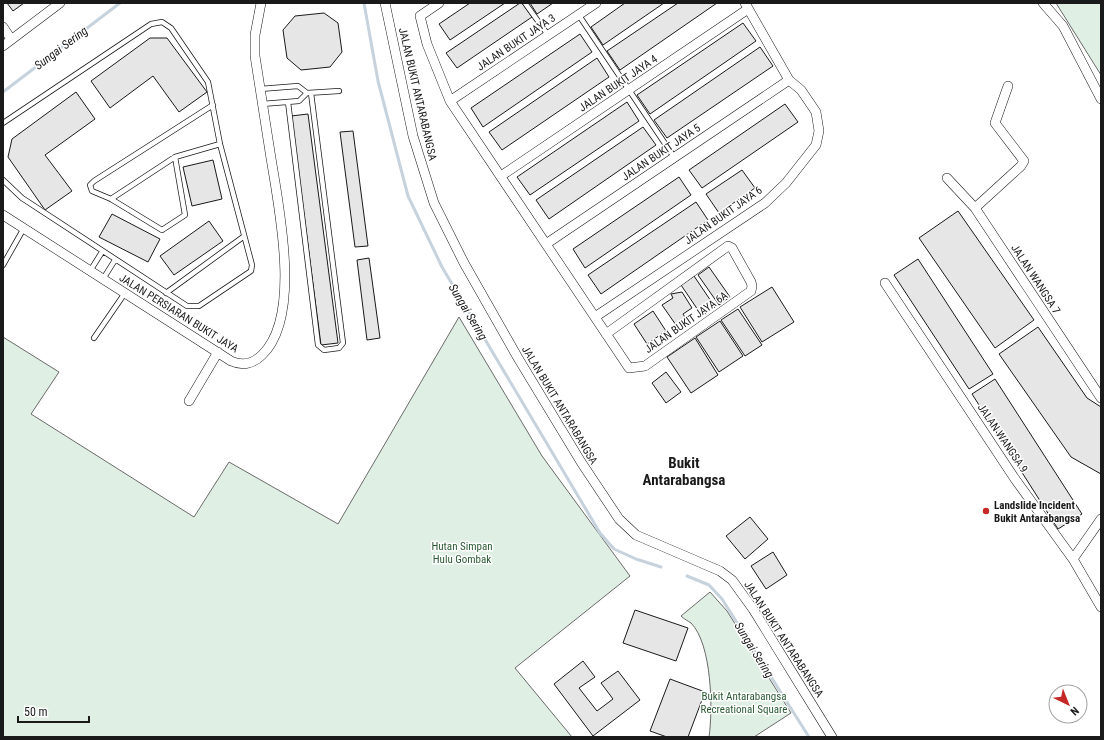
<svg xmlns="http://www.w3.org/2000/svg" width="1104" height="740" font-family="'Roboto Condensed',sans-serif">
	<rect width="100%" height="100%" fill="#fff"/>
	<path fill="#e0efe3" stroke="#6a6a6a" d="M 1056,3 L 1101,3 L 1101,75 Z
		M 459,317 L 542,456 L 630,576 L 515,668 L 572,737 L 3,737 L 3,337 L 59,372 L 31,414 L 194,517 L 229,462 L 338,524 Z
		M 710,592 L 727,611 L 791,713 L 754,737 L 709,737 C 713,710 712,644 691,623 C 688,621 684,619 681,616 Z"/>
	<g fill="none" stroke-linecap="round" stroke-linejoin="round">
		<path stroke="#c6d2dc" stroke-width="3" d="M 364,3 L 378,81 L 408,196 L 442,267 L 600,533 L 614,549 L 636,559 L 661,567
			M 3,92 L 120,3
			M 687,576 L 709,585 L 722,599 L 809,737"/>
	</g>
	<path fill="#e6e6e6" stroke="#1a1a1a" d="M 7,3 L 24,3 L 13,11 Z
		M 470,3 L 505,3 L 450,40 L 439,24 Z
		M 520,3 L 522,3 L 532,17 L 457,68 L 446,53 Z
		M 530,3 L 553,3 L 537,14 Z
		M 625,3 L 664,3 L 603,45 L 591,27 Z
		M 678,3 L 717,3 L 620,70 L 607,51 Z
		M 324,13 L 338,23 L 342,52 L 330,67 L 301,70 L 287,58 L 283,30 L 295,16 Z
		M 743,23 L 756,41 L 650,114 L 637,95 Z
		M 580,34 L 592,52 L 483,127 L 471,108 Z
		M 150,38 L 167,38 L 207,92 L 179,112 L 153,76 L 110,108 L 91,81 Z
		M 760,47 L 773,66 L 667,138 L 654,120 Z
		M 597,58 L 609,77 L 502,150 L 489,132 Z
		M 76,92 L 95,119 L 45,155 L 72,191 L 45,210 L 8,157 L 12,139 Z
		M 627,102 L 639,121 L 530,195 L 517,177 Z
		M 785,104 L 798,122 L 702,188 L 689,170 Z
		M 308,114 L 338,343 L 321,345 L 291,116 Z
		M 643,127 L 656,145 L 549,219 L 536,200 Z
		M 353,131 L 368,246 L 355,247 L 340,132 Z
		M 213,160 L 222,199 L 192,206 L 183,167 Z
		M 742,170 L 755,188 L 719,213 L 706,194 Z
		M 679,177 L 691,195 L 585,268 L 573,249 Z
		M 696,202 L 708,220 L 601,294 L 588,275 Z
		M 958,211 L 1034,320 L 995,348 L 919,238 Z
		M 112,214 L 160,239 L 148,262 L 99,237 Z
		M 209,221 L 223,241 L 174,275 L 160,256 Z
		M 369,258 L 380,338 L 367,340 L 357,260 Z
		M 918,259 L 993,374 L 969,389 L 894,275 Z
		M 709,267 L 730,297 L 719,305 L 698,275 Z
		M 694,276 L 715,307 L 702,316 L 681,285 Z
		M 772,287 L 794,322 L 762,342 L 740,307 Z
		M 682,292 L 692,308 L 683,314 L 686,319 L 676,325 L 662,305 L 673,298 L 671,294 Z
		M 738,309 L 762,345 L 745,356 L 721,320 Z
		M 653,311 L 666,331 L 647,344 L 634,324 Z
		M 720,321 L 743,356 L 719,372 L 696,337 Z
		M 1038,327 L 1087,398 L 1101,407 L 1101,474 L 1071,457 L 999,354 Z
		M 695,338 L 718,375 L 691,393 L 667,357 Z
		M 666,372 L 681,392 L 666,403 L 652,383 Z
		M 995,379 L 1082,514 L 1058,529 L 972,394 Z
		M 750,517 L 768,539 L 745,559 L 726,536 Z
		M 773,552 L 787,575 L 766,589 L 751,566 Z
		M 635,610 L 688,628 L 676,661 L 623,643 Z
		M 583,661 L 595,677 L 579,688 L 597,711 L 613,699 L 601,683 L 618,671 L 640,700 L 593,736 L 554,684 Z
		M 670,679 L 705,692 L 688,737 L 667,737 L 650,731 Z"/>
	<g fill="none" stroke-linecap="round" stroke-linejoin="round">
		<defs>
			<path id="service" d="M 525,3 L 548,35
				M 578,14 L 674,157
				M 260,89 L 298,86 L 307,93 L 339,91
				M 288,102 L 318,345 L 324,350 L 339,348 L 343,343 L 311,93
				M 262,104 L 299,101 L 307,93
				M 3,123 L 151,24 L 162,22 L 171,28 L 208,82 L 220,144 L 252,265 L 251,271 L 199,306 L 187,306 L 22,198 L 3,180
				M 175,157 L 185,215 L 162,230 L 111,199 L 92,191 L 90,185 L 94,181 L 213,105
				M 111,199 L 175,157 L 220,144
				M 3,265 L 24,228
				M 90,271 L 102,252
				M 103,279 L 115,260
				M 166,293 L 243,237
				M 94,338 L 125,293"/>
			<path id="minor" d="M 385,3 L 413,136 L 434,203 L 464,263 L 518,358 L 581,462 L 619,519 L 636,535 L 720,571 L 732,580 L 753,609 L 832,737
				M 439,3 L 420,16 L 427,44 L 450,101 L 629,368 L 645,366 L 751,291 L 752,286 L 751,282 L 732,248 L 728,246 L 606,334
				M 1043,3 L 1063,26 L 1101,99
				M 3,27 L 11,39
				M 3,46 L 60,3
				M 450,101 L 596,3
				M 501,176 L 748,9
				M 947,178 L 975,208 L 1101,398
				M 975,208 L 1021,166 L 1024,161 L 995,123 L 1008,86
				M 3,215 L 231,361 C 242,366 253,364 262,355 C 303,316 278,204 270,152 C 265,120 260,88 255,56 L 255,35 L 261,3
				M 546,244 L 789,80
				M 885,283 L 1015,479 L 1073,559 L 1101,607
				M 595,317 L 765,203 L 786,183 L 816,145 L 819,131 L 816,112 L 801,90 L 789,80 L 745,3
				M 189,401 L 218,352
				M 1073,559 L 1101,519"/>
		</defs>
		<use href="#service" stroke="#1a1a1a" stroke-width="6"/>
		<use href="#minor" stroke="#1a1a1a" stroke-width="10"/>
		<use href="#service" stroke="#fff" stroke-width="4.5"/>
		<use href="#minor" stroke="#fff" stroke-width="9"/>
	</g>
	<circle fill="#c62828" stroke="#fff" stroke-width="1.5" cx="986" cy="511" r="4"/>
	<g text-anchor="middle" stroke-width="3" stroke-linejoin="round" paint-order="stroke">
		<g font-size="11" fill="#1a1a1a" stroke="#fff">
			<text transform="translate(516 42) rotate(-34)" y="4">JALAN BUKIT JAYA 3</text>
			<text transform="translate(618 83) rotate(-34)" y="4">JALAN BUKIT JAYA 4</text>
			<text transform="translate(418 94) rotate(77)" y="4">JALAN BUKIT ANTARABANGSA</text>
			<text transform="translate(661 152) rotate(-34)" y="4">JALAN BUKIT JAYA 5</text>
			<text transform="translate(723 215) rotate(-35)" y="4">JALAN BUKIT JAYA 6</text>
			<text transform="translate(1036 279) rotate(57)" y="4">JALAN WANGSA 7</text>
			<text transform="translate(179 313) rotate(32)" y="4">JALAN PERSIARAN BUKIT JAYA</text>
			<text transform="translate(686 322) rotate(-35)" y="4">JALAN BUKIT JAYA 6A</text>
			<text transform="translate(560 405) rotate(59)" y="4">JALAN BUKIT ANTARABANGSA</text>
			<text transform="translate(1003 438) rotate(56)" y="4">JALAN WANGSA 9</text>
			<text transform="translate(784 639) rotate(57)" y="4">JALAN BUKIT ANTARABANGSA</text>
		</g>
		<g font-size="11" font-weight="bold" fill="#1a1a1a" stroke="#fff" text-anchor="start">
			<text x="994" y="509">Landslide Incident<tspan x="994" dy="13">Bukit Antarabangsa</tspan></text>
		</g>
		<g font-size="11" fill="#2b5a34" stroke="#fff">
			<text x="462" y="550">Hutan Simpan<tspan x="462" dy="13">Hulu Gombak</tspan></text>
			<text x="744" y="700">Bukit Antarabangsa<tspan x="744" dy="13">Recreational Square</tspan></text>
		</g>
		<g font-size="12" font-style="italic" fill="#1a1a1a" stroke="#fff">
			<text transform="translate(61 48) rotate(-37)" y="4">Sungai Sering</text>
			<text transform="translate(468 312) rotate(59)" y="4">Sungai Sering</text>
			<text transform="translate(754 650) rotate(58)" y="4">Sungai Sering</text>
		</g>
		<g font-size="15" font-weight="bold" fill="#1a1a1a" stroke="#fff">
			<text x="684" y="468">Bukit<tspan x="684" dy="17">Antarabangsa</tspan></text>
		</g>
	</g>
	<rect width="1104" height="740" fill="none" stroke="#1a1a1a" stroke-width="8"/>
	<g transform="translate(1068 704) rotate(137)"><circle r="19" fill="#ffffff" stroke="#a3a3a3"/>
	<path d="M0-3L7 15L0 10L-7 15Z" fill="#c62828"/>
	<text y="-6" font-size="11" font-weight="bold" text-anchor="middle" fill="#1a1a1a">N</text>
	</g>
	<path d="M18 716v6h71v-6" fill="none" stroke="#1a1a1a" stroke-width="2"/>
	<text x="24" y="716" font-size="12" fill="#1a1a1a" stroke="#ffffff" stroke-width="3" paint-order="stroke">50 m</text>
</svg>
